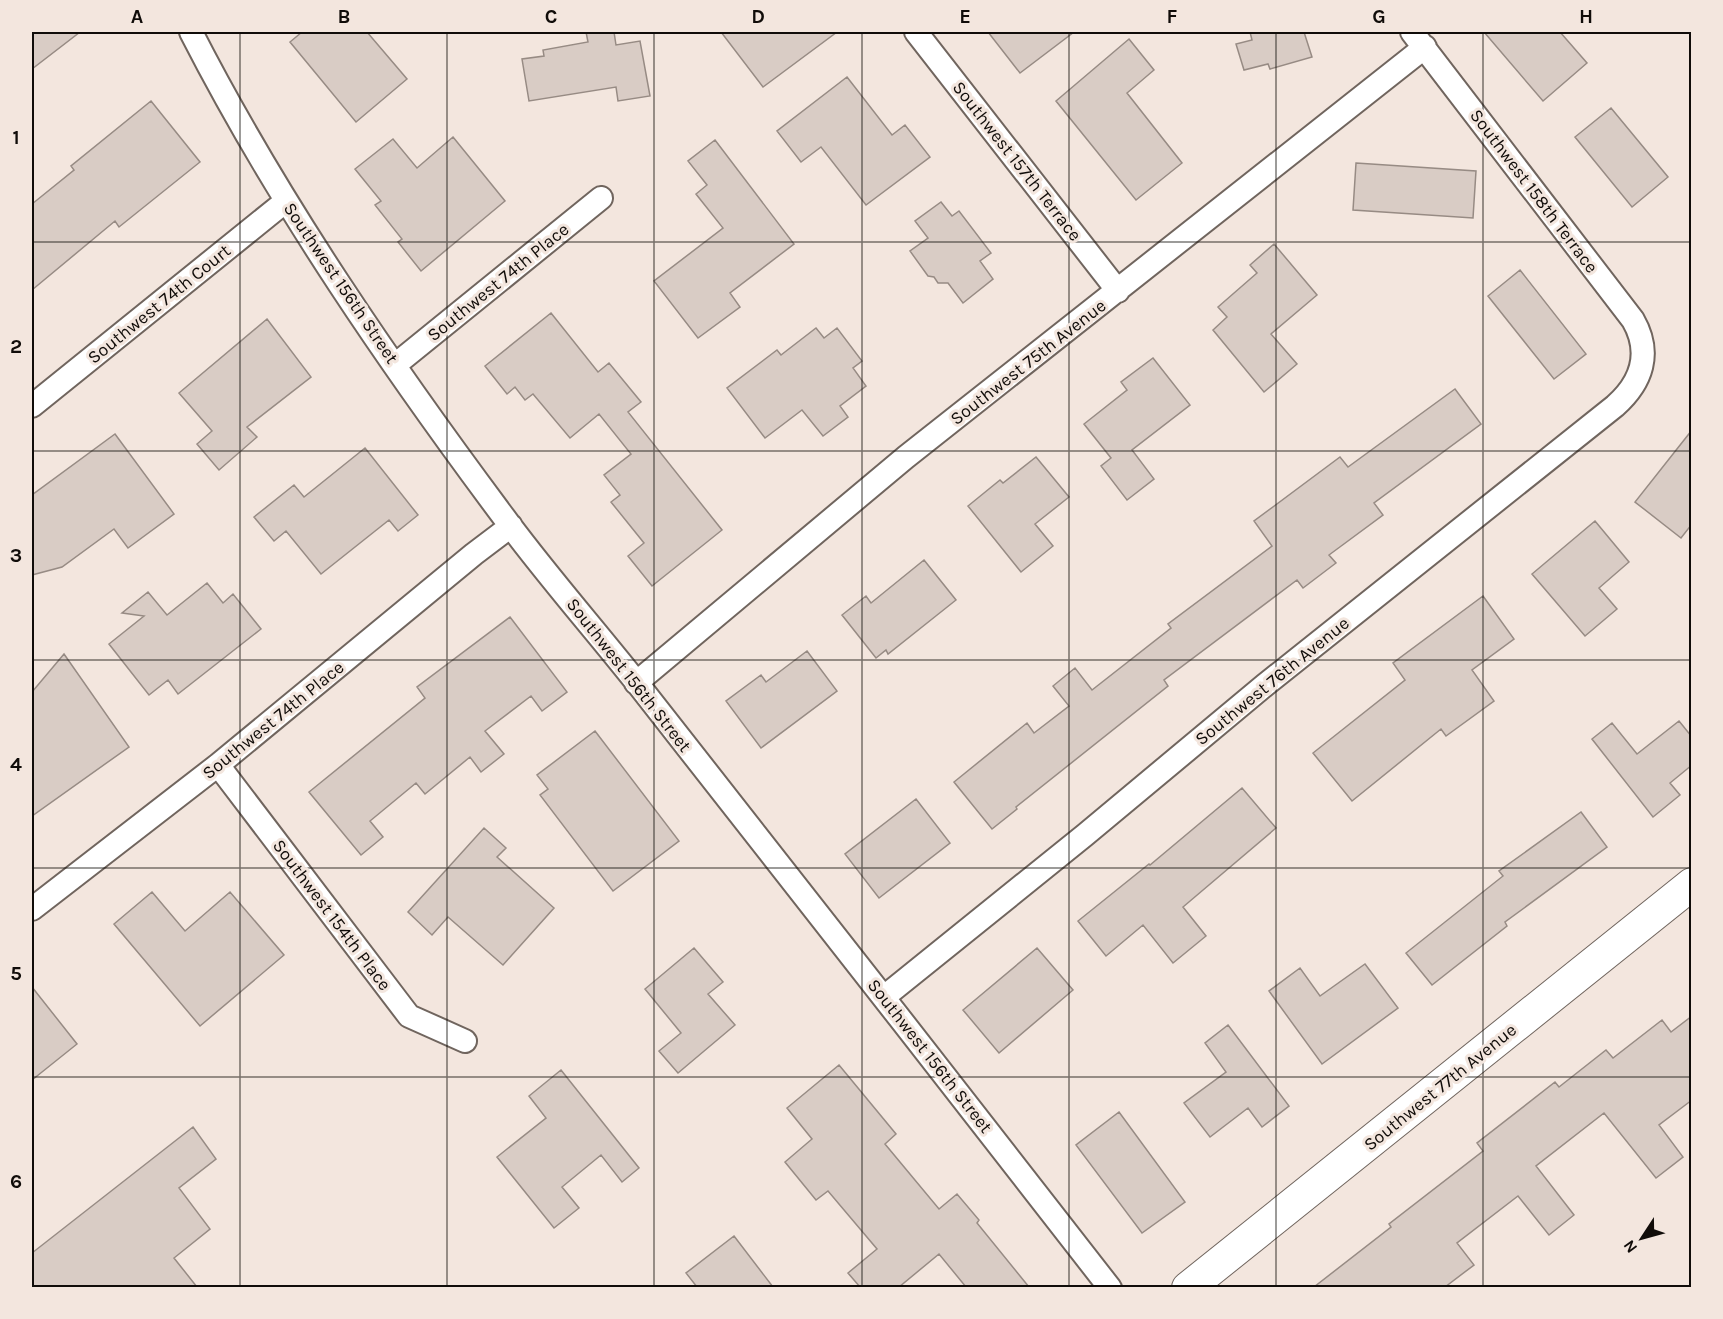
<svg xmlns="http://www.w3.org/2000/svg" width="1723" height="1319" font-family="Karla,sans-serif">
	<rect width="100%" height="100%" fill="#f3e6de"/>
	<path fill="#d9ccc5" stroke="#978b84" stroke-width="1.5" d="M 32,32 L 80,32 L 32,69 Z
		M 302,32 L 367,32 L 407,79 L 356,122 L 290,42 Z
		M 586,32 L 614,32 L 616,45 L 640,41 L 650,96 L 618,101 L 616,87 L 529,101 L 522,59 L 544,56 L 543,50 L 588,42 Z
		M 721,32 L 837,32 L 763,87 Z
		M 988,32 L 1074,32 L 1020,73 Z
		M 1250,32 L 1304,32 L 1312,57 L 1270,69 L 1268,64 L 1244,70 L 1236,44 L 1252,40 Z
		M 1484,32 L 1560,32 L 1587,63 L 1543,101 Z
		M 1129,39 L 1154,70 L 1127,93 L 1182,163 L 1136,200 L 1056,101 Z
		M 847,77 L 892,135 L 905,125 L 930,157 L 866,205 L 821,147 L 801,162 L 777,131 Z
		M 151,101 L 200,162 L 119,227 L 115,221 L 32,290 L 32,204 L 74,170 L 71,166 Z
		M 1611,108 L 1668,177 L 1632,207 L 1575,137 Z
		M 453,137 L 505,201 L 421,271 L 398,242 L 402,239 L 375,205 L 381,201 L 355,169 L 393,139 L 417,168 Z
		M 715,140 L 794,244 L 730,293 L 740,307 L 698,338 L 654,281 L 723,228 L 696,194 L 707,185 L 688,161 Z
		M 1356,163 L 1476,171 L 1473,218 L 1353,210 Z
		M 941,202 L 952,216 L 959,211 L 991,253 L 980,261 L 993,279 L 963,303 L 948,283 L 938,283 L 934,277 L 928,276 L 910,251 L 928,238 L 915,221 Z
		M 1274,244 L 1317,295 L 1271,334 L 1297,364 L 1264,392 L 1213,330 L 1227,317 L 1218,307 L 1257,273 L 1250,265 Z
		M 1520,270 L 1586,354 L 1554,379 L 1488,296 Z
		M 551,313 L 598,372 L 609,363 L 641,402 L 628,412 L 722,530 L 652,586 L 628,556 L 644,543 L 611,502 L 620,495 L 604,475 L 631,454 L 599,414 L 570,438 L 533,394 L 525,400 L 515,387 L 507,394 L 485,366 Z
		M 267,319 L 311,377 L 247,427 L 257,437 L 219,470 L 197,444 L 212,431 L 179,393 Z
		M 816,328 L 824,338 L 837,328 L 862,361 L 853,368 L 866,386 L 840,406 L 848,417 L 823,436 L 802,410 L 765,438 L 727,388 L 777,350 L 781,355 Z
		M 1153,358 L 1190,405 L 1132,450 L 1154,479 L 1127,500 L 1101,466 L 1111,458 L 1084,424 L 1127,390 L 1121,382 Z
		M 1455,389 L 1481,424 L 1374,503 L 1383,515 L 1329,555 L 1336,563 L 1303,588 L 1297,580 L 1164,680 L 1168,686 L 1016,807 L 1017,809 L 992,829 L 954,782 L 1027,723 L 1034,733 L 1069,706 L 1053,686 L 1075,668 L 1092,690 L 1171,628 L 1168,624 L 1272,546 L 1254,521 L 1340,457 L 1348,467 Z
		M 1692,430 L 1692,524 L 1681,538 L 1635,502 Z
		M 115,434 L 174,514 L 128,548 L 114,529 L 62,567 L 32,575 L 32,495 Z
		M 365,448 L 418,515 L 398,531 L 389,520 L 321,574 L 286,531 L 274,541 L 254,517 L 294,485 L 304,497 Z
		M 1036,457 L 1069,497 L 1035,524 L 1053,546 L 1021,572 L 968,506 L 1000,480 L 1003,483 Z
		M 1595,521 L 1629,562 L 1599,588 L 1617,609 L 1585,636 L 1532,574 Z
		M 924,560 L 956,600 L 888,654 L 886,650 L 876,658 L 842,615 L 866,596 L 871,603 Z
		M 207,583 L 223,603 L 233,594 L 261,629 L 178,694 L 168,680 L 149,695 L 109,644 L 144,616 L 122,613 L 148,592 L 167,615 Z
		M 1483,596 L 1514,639 L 1472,670 L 1494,701 L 1446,736 L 1441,729 L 1352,801 L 1313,753 L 1405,680 L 1393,663 Z
		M 510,617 L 567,692 L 542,711 L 531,696 L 485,731 L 504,754 L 481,772 L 470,757 L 425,794 L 416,783 L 370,821 L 383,837 L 361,855 L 309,792 L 425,698 L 417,687 Z
		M 807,651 L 837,691 L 761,748 L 726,701 L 761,675 L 766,682 Z
		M 64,654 L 129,747 L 32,816 L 32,692 Z
		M 1679,721 L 1692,737 L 1692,765 L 1670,783 L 1680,795 L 1653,817 L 1592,739 L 1612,723 L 1637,754 Z
		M 595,731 L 679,841 L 613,891 L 540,795 L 548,789 L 537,775 Z
		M 1242,788 L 1276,828 L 1183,907 L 1206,936 L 1173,963 L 1143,925 L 1106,956 L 1078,921 L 1149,864 L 1150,865 Z
		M 916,799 L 950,843 L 879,898 L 845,854 Z
		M 1581,812 L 1607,847 L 1505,922 L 1507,926 L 1432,985 L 1406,953 L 1503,876 L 1499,871 Z
		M 484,828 L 506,848 L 497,857 L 554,908 L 503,965 L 448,917 L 432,935 L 408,912 Z
		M 152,892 L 185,931 L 230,892 L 284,955 L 200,1026 L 114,924 Z
		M 694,948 L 723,982 L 708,994 L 735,1025 L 678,1073 L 659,1051 L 681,1033 L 645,989 Z
		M 1037,948 L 1073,990 L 999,1053 L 963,1010 Z
		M 1365,964 L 1398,1008 L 1322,1064 L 1269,991 L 1300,968 L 1320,996 Z
		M 32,987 L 77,1044 L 32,1080 Z
		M 1692,1016 L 1692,1100 L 1659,1125 L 1683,1157 L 1656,1178 L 1604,1113 L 1536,1166 L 1574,1215 L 1549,1235 L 1518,1196 L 1457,1243 L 1474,1265 L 1445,1287 L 1314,1287 L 1391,1227 L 1389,1224 L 1483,1151 L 1477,1143 L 1555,1082 L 1559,1087 L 1606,1050 L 1613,1058 L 1662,1020 L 1671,1032 Z
		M 1228,1025 L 1289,1106 L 1262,1127 L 1248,1108 L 1210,1137 L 1184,1103 L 1226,1072 L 1205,1043 Z
		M 839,1065 L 896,1134 L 885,1144 L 939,1209 L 957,1194 L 979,1220 L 977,1223 L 1029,1287 L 966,1287 L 939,1254 L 899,1287 L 860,1287 L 848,1273 L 877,1249 L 828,1191 L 816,1200 L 785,1162 L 812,1139 L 787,1108 Z
		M 561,1070 L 639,1168 L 622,1182 L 601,1155 L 562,1187 L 579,1208 L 554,1228 L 497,1157 L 546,1118 L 529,1096 Z
		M 1119,1112 L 1185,1202 L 1142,1233 L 1076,1145 Z
		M 193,1127 L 216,1159 L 179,1188 L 210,1229 L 174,1258 L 197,1287 L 32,1287 L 32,1253 Z
		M 734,1236 L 773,1287 L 697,1287 L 686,1273 Z"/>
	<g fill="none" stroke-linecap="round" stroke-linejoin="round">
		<defs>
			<path id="street" d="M 191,32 C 279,204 393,369 509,524 C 550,579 595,630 637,683 C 795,884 953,1086 1110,1288
				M 916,32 L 1118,291
				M 395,365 L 601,198
				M 32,406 L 286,201
				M 636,683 L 906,457 L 1425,47
				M 218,765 L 409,1016 L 465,1041
				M 32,909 L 218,765 L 474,554 L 511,526
				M 884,997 L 1085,835 L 1265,685 L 1615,406 C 1642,382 1652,353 1633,320 L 1412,32"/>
			<path id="secondary" d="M 1188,1288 L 1692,884"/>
		</defs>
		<use href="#street" stroke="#70655e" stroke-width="26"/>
		<use href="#secondary" stroke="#70655e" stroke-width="34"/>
		<use href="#street" stroke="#fff" stroke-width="22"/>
		<use href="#secondary" stroke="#fff" stroke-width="32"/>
	</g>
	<path fill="none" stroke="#100c09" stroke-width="1.5" stroke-opacity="0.55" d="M 240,32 L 240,1288M 447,32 L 447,1288M 654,32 L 654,1288M 862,32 L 862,1288M 1069,32 L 1069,1288M 1276,32 L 1276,1288M 1483,32 L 1483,1288M 32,242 L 1692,242M 32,451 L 1692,451M 32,660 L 1692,660M 32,868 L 1692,868M 32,1077 L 1692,1077"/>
	<g text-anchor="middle" stroke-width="6" stroke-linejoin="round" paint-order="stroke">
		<g font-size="18" fill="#100c09" stroke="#f3e6de">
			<text transform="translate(1017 161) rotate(52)" y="6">Southwest 157th Terrace</text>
			<text transform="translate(1534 191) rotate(53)" y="6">Southwest 158th Terrace</text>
			<text transform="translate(498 282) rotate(-39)" y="6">Southwest 74th Place</text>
			<text transform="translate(341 283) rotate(56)" y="6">Southwest 156th Street</text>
			<text transform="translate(159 304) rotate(-39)" y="6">Southwest 74th Court</text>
			<text transform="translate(1028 362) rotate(-38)" y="6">Southwest 75th Avenue</text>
			<text transform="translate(629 675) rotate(52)" y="6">Southwest 156th Street</text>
			<text transform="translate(1272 681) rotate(-39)" y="6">Southwest 76th Avenue</text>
			<text transform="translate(273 720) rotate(-39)" y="6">Southwest 74th Place</text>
			<text transform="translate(332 915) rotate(53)" y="6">Southwest 154th Place</text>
			<text transform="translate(930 1056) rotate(52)" y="6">Southwest 156th Street</text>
			<text transform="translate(1440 1087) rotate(-39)" y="6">Southwest 77th Avenue</text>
		</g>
	</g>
	<rect width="1723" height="1319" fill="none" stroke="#f3e6de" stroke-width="66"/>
	<g transform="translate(1642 1238) rotate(234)" stroke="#f3e6de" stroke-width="4.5" paint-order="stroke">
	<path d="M0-4.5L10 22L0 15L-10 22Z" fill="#100c09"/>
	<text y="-9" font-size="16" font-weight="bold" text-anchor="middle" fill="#100c09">N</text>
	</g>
	<rect x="33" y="33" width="1657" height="1253" fill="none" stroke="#100c09" stroke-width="2"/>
	<g font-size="20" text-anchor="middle" font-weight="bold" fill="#100c09">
		<text x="137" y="23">A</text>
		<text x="344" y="23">B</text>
		<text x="551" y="23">C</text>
		<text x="758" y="23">D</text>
		<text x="965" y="23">E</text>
		<text x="1172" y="23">F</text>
		<text x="1379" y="23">G</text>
		<text x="1586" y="23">H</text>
		<text x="16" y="144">1</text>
		<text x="16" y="353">2</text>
		<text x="16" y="562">3</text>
		<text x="16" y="771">4</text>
		<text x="16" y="980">5</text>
		<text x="16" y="1188">6</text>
	</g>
</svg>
